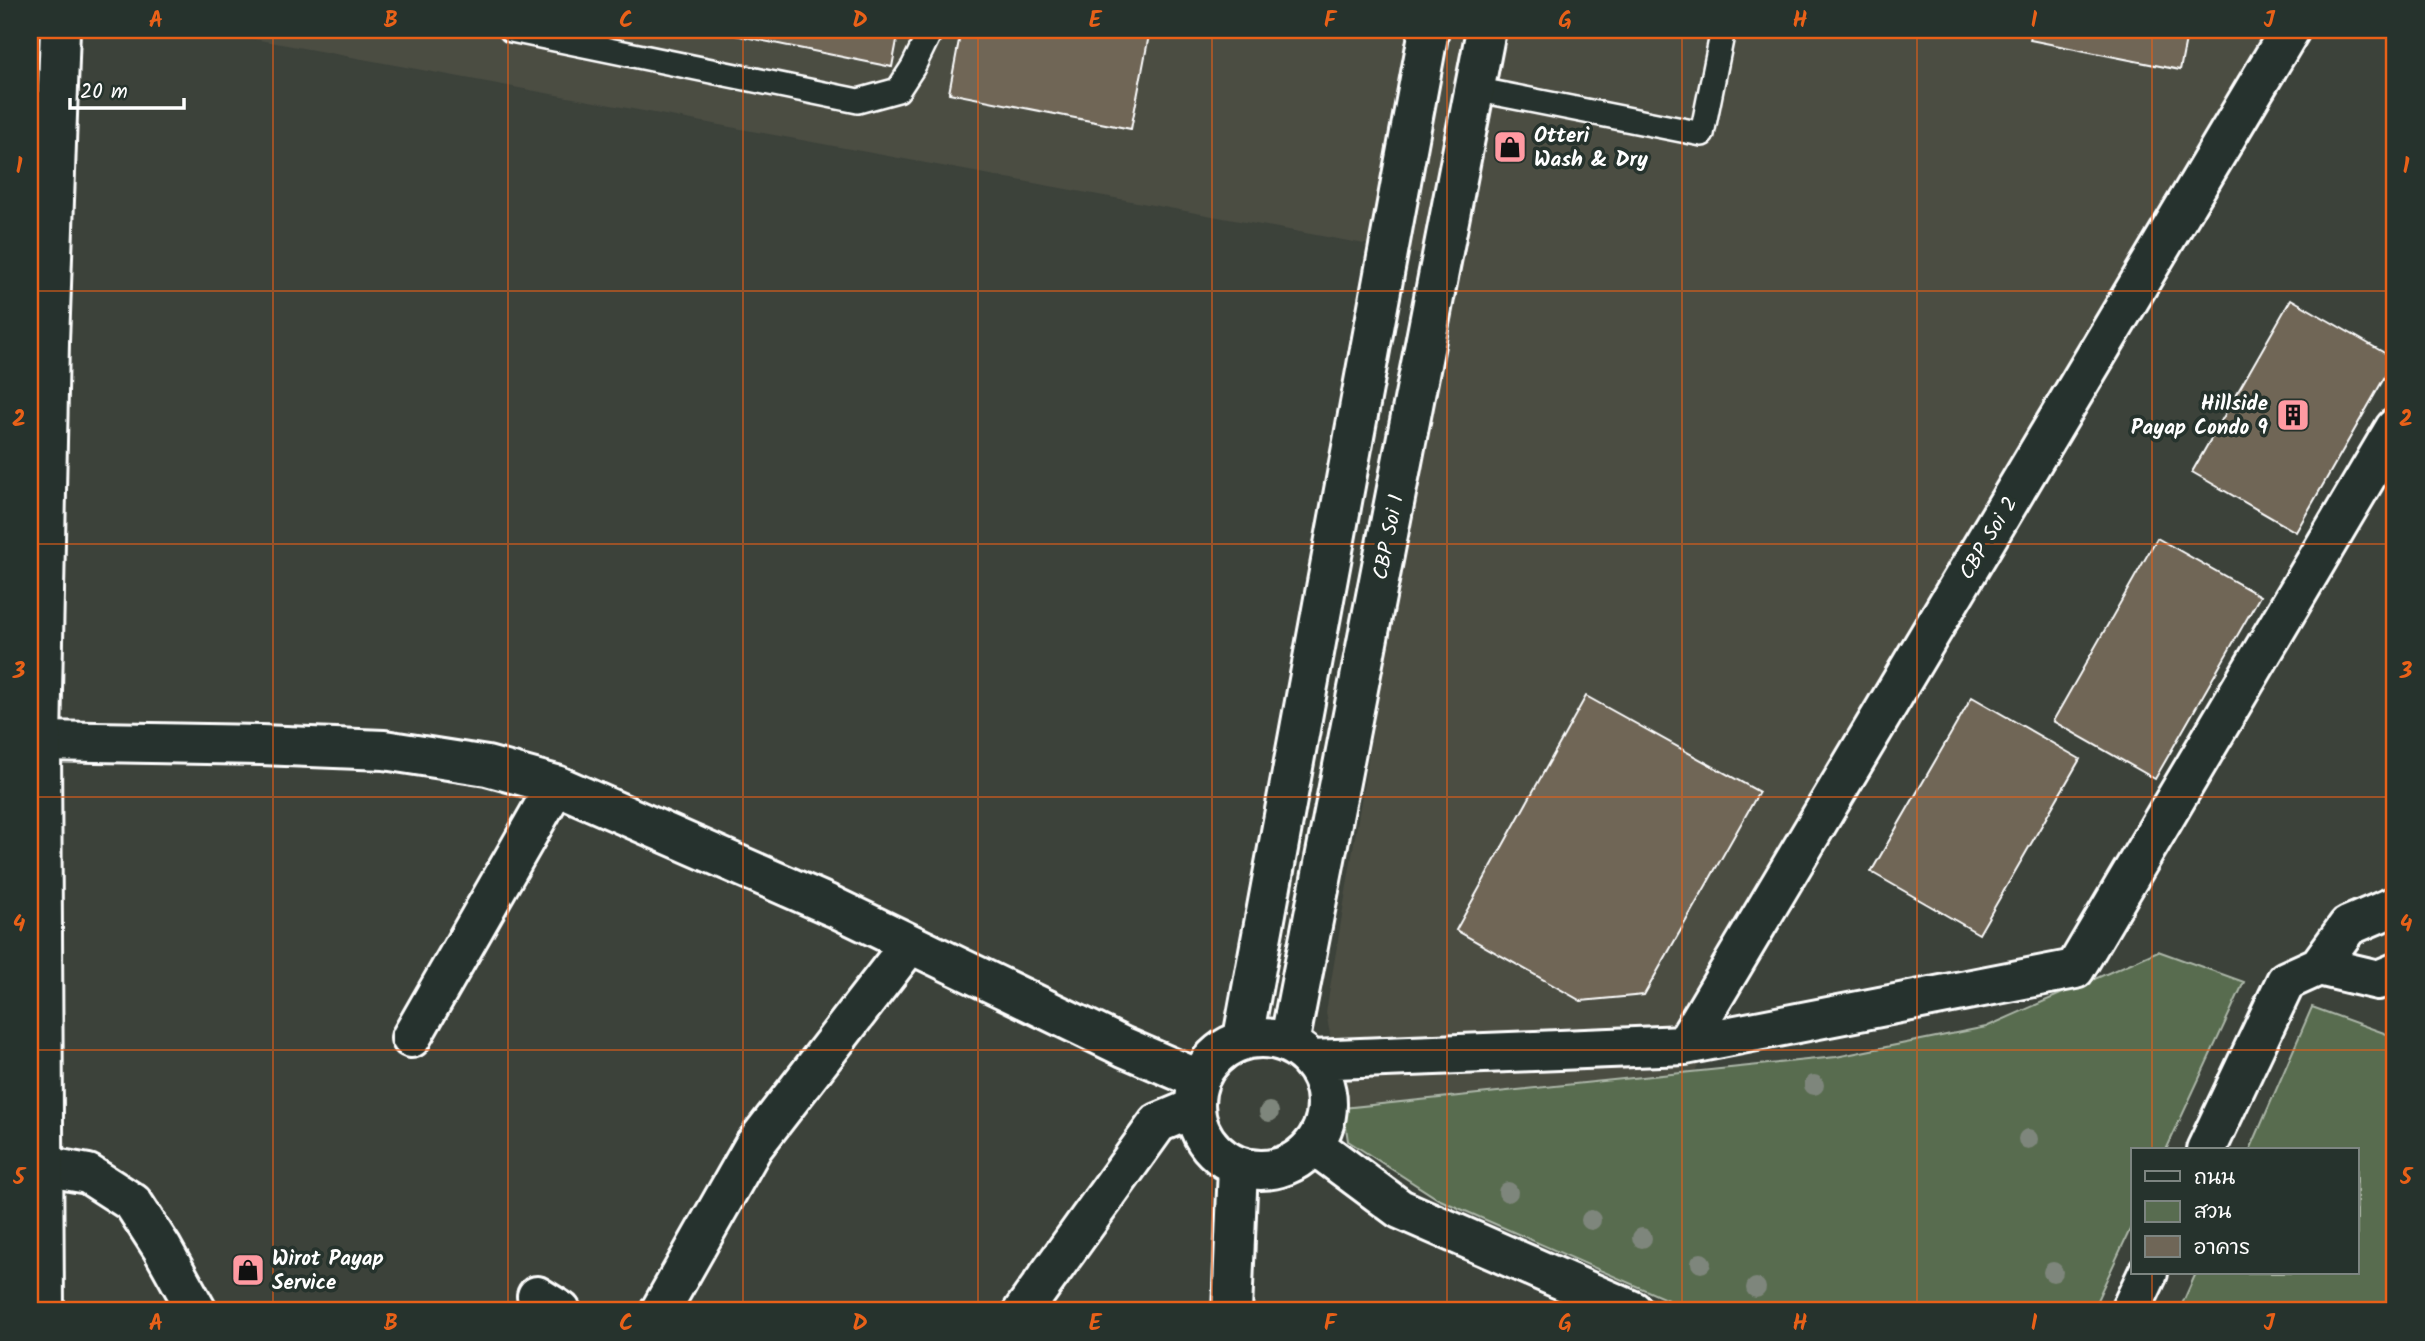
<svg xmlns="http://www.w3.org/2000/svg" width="2425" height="1341" font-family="Kalam,'Playpen Sans Thai',sans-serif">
	<rect width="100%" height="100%" fill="#3c423a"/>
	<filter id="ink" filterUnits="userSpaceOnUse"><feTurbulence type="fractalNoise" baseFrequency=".0143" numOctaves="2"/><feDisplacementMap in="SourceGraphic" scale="14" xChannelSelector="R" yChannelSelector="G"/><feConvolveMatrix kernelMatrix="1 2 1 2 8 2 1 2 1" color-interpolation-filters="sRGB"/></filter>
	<g filter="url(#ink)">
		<path fill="#4b4d43" d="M 205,30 L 2307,30 L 1695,1071 L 1343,1108 L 1326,1012 L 1451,260 Z"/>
		<path fill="#586c50" stroke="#acb6a8" stroke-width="2" d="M 2158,951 L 2244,982 L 2166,1150 L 2133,1150 L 2133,1223 L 2092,1311 L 1693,1311 L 1438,1199 L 1348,1141 L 1343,1108 L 1836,1057 L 1986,1027 Z
			M 2312,1007 L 2395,1037 L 2395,1311 L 2179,1311 L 2196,1273 L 2357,1273 L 2357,1150 L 2250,1150 Z"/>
		<path fill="#6f6657" stroke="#fff" stroke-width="2" d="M 710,30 L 899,30 L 892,67 Z
			M 961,30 L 1150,30 L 1131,129 L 949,93 Z
			M 2032,30 L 2188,30 L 2180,70 L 2030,40 Z
			M 2291,299 L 2395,359 L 2296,532 L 2192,472 Z
			M 2157,538 L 2260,596 L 2155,779 L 2053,721 Z
			M 1586,696 L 1759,792 L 1644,995 L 1581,1001 L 1456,930 Z
			M 1972,697 L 2080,759 L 1979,934 L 1871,872 Z"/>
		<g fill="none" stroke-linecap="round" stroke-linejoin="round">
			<defs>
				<path id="service" d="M 511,30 L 858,101 L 898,90 L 913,67 L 931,30
					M 1474,89 L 1702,134 L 1723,30"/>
				<path id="minor" d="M 41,741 L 261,745 L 384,750 L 487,766 L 556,785 L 834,907 L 1124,1047 L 1198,1079
					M 2319,966 L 2378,980 L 2395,973
					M 411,1038 L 556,785
					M 1243,1038 L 1429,30
					M1195 1104a66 66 0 1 1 132 0a66 66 0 1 1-132 0Z
					M 1289,1044 L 1486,30
					M 1685,1045 L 2290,30
					M 1311,1060 L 1685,1045 L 2075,969 L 2395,428
					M 1314,1145 L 1400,1209 L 1633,1311
					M 2206,1150 L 2286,981 L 2319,966 L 2348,926 L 2395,906
					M 43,1166 L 88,1174 L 133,1203 L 162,1248 L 197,1311
					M 537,1296 L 561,1311
					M 660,1311 L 753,1147 L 910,944
					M 1023,1311 L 1158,1123 L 1194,1108
					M 1232,1311 L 1238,1167
					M 2130,1311 L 2148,1273"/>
				<path id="secondary" d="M 44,1311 L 41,741 L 49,342 L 60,30"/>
			</defs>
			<use href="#service" stroke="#fff" stroke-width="28"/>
			<use href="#minor" stroke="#fff" stroke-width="44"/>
			<use href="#secondary" stroke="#fff" stroke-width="44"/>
			<use href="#service" stroke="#26332d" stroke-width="23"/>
			<use href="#minor" stroke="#26332d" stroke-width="38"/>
			<use href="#secondary" stroke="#26332d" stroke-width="38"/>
		</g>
		<g fill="#7e867b">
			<circle cx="1814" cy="1085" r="10"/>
			<circle cx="1269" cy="1112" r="10"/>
			<circle cx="2028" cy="1139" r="10"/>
			<circle cx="1508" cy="1192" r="10"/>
			<circle cx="1591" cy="1220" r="10"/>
			<circle cx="1642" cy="1238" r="10"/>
			<circle cx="1701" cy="1263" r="10"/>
			<circle cx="2053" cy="1272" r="10"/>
			<circle cx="1756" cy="1288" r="10"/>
		</g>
	</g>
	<path fill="none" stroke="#e96118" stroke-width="2" stroke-opacity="0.55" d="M 273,30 L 273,1311M 508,30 L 508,1311M 743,30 L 743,1311M 978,30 L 978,1311M 1212,30 L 1212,1311M 1447,30 L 1447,1311M 1682,30 L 1682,1311M 1917,30 L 1917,1311M 2152,30 L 2152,1150M 30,291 L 2395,291M 30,544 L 2395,544M 30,797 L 2395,797M 30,1050 L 2395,1050M 2152,1273 L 2152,1311"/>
	<defs>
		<symbol id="shop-square" viewBox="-11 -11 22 22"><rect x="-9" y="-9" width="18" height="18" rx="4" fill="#ff9aa2" stroke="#26332d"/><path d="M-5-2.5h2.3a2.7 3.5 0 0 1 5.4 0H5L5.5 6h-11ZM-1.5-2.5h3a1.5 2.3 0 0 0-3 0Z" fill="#111"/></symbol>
		<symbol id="building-square" viewBox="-11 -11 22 22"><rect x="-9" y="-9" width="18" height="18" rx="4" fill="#ff9aa2" stroke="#26332d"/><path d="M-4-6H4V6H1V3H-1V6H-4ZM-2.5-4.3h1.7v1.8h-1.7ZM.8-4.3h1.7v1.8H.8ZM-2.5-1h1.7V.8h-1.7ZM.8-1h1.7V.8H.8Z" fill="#111"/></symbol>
	</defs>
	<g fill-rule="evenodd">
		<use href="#shop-square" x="1491" y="128" width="38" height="38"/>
		<use href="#building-square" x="2274" y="396" width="38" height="38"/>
		<use href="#shop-square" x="229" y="1251" width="38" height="38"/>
	</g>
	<g text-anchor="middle" stroke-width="7" stroke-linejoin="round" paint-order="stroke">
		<g font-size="21" font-weight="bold" fill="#fff" stroke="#26332d" text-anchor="start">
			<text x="1534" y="142">Otteri<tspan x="1534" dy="24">Wash &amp; Dry</tspan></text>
			<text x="2268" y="410" text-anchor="end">Hillside<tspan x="2268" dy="24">Payap Condo 9</tspan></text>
			<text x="272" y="1265">Wirot Payap<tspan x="272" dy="24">Service</tspan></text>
		</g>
		<g font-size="21" fill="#fff" stroke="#26332d">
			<text transform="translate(1388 537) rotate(-79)" y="7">CBP Soi 1</text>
			<text transform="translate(1988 538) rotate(-59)" y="7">CBP Soi 2</text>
		</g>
	</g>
	<rect width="2425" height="1341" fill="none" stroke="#26332d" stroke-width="77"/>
	<rect x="2131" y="1148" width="228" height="126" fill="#26332d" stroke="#7d8581" stroke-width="2"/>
	<rect x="2145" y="1171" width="35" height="10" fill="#26332d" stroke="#7d8581" stroke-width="2"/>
	<text x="2194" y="1184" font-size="21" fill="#ffffff">ถนน</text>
	<rect x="2145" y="1201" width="35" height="21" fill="#586c50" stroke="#7d8581" stroke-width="2"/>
	<text x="2194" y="1218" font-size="21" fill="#ffffff">สวน</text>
	<rect x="2145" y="1236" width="35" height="21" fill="#6f6657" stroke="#7d8581" stroke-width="2"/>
	<text x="2194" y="1254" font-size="21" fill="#ffffff">อาคาร</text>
	<path d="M70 98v10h114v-10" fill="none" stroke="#ffffff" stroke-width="3.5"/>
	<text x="80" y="98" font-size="21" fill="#ffffff" stroke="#26332d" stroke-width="5" paint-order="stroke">20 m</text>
	<rect x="38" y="38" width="2348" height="1264" fill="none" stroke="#e96118" stroke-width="2.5"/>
	<g font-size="23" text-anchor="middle" font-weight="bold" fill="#e96118">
		<text x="156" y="27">A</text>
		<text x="391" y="27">B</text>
		<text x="626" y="27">C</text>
		<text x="860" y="27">D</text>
		<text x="1095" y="27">E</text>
		<text x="1330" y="27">F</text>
		<text x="1565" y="27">G</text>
		<text x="1800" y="27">H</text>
		<text x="2034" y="27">I</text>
		<text x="2269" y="27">J</text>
		<text x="19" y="173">1</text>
		<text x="2406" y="173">1</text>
		<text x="19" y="426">2</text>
		<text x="2406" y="426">2</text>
		<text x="19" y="678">3</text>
		<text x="2406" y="678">3</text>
		<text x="19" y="931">4</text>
		<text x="2406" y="931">4</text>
		<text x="19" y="1184">5</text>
		<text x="2406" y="1184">5</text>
		<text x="156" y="1330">A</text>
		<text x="391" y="1330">B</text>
		<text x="626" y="1330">C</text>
		<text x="860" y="1330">D</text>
		<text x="1095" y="1330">E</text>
		<text x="1330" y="1330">F</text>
		<text x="1565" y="1330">G</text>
		<text x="1800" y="1330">H</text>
		<text x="2034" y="1330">I</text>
		<text x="2269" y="1330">J</text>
	</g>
</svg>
